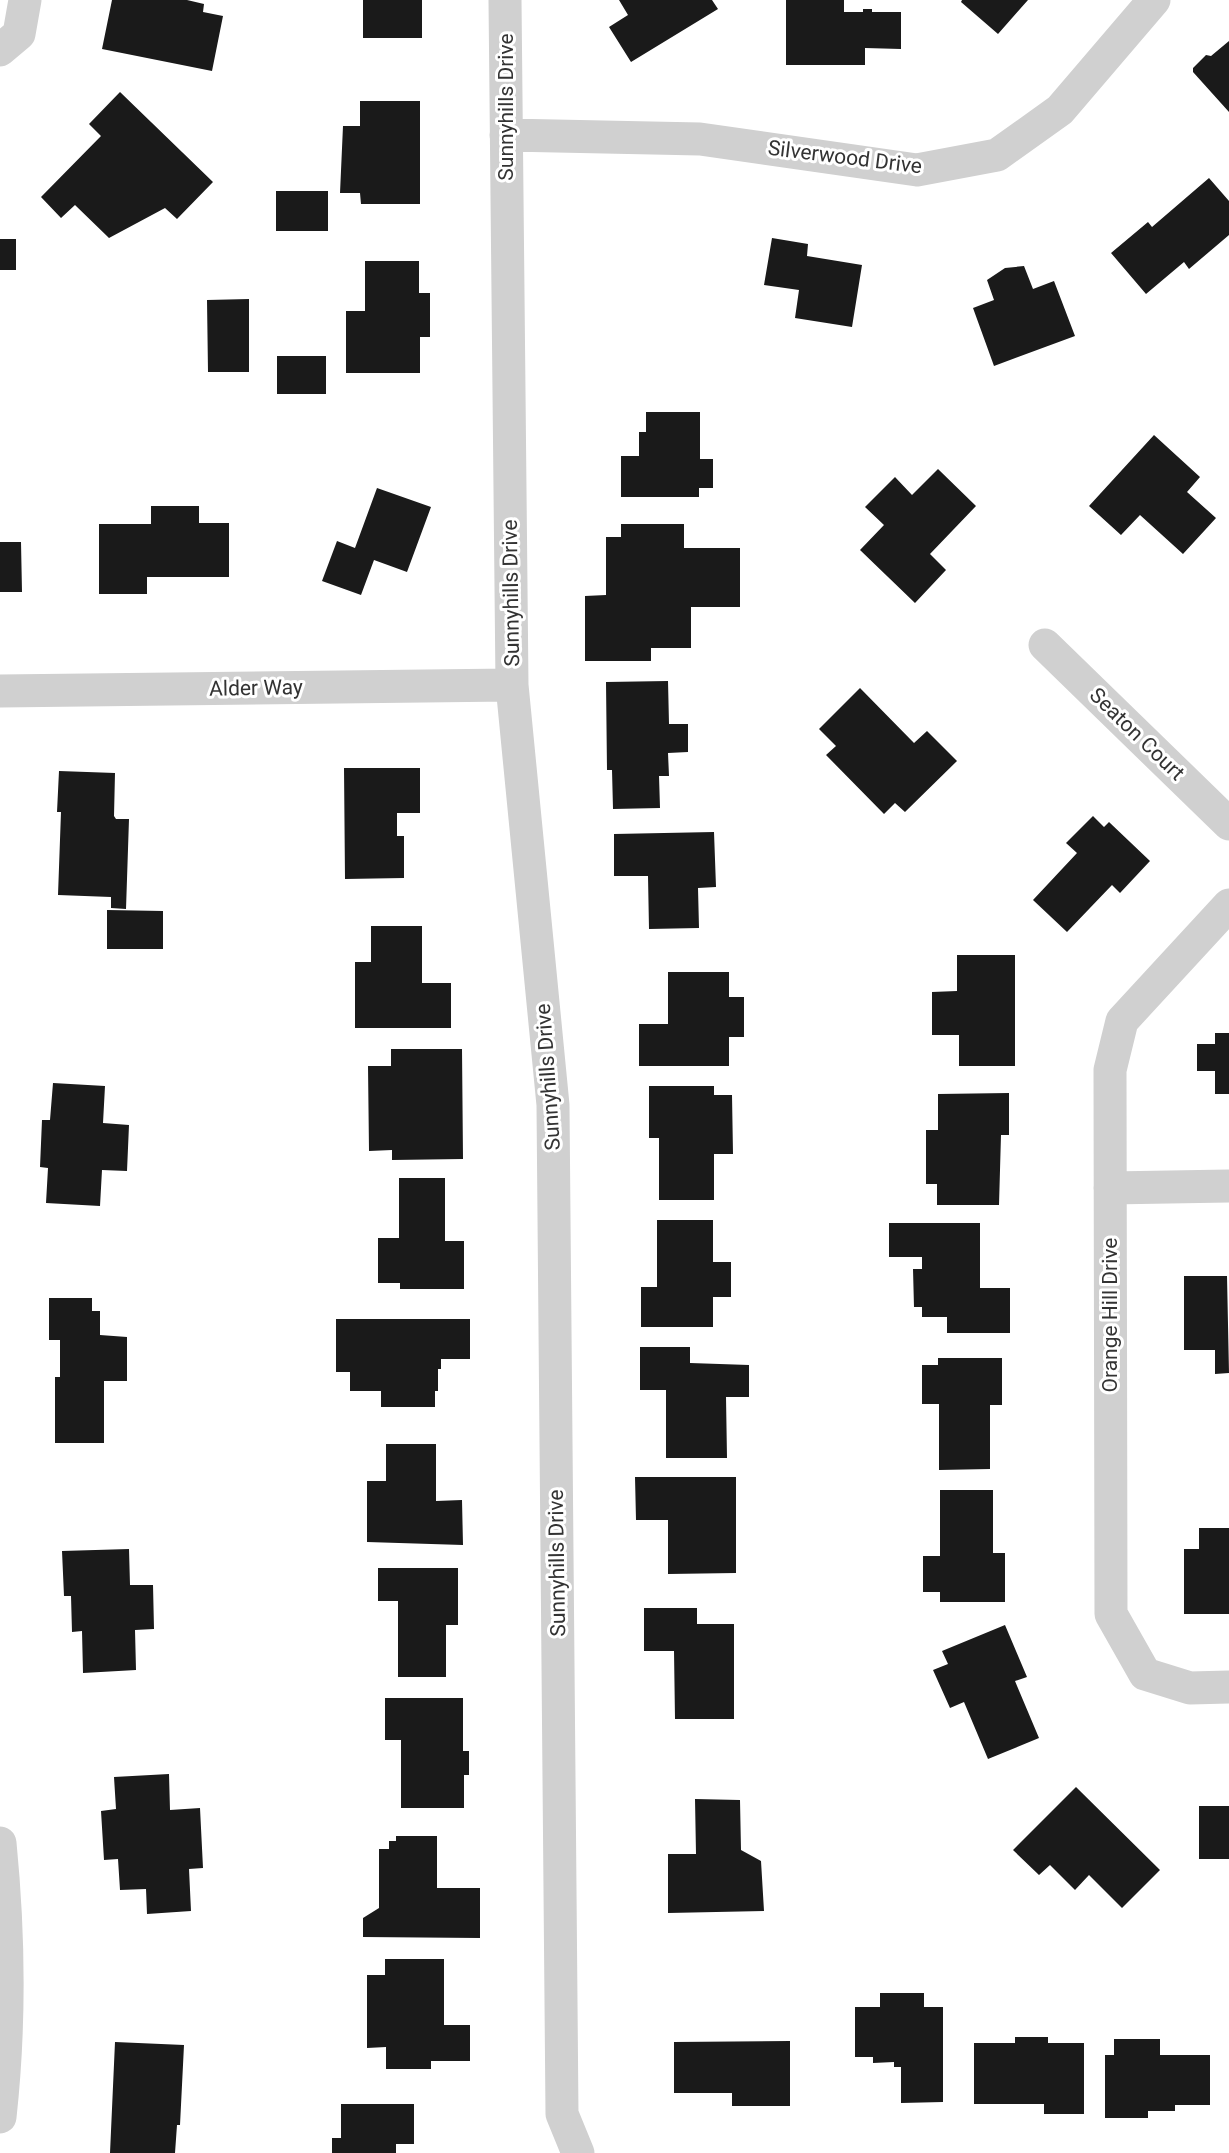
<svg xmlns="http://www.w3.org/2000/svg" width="1229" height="2153" font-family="Roboto,sans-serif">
	<rect width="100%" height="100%" fill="#fff"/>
	<path fill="#1a1a1a" d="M 112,0 L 187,0 L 204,4 L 203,12 L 223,16 L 212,71 L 102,49 Z
		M 363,0 L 422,0 L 422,38 L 363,38 Z
		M 619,0 L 712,0 L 718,9 L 631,62 L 609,27 L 628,15 Z
		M 786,0 L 844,0 L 844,12 L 863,12 L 863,9 L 872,9 L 872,12 L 901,12 L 901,49 L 865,48 L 865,65 L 786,65 Z
		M 962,0 L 1028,0 L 998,34 L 961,2 Z
		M 1229,41 L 1229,112 L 1193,72 L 1193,68 L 1206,55 L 1211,56 Z
		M 120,92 L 213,182 L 177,219 L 165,208 L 109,238 L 75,205 L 61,218 L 41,197 L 101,136 L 89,124 Z
		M 360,101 L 420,101 L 420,204 L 361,204 L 360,193 L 340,193 L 343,126 L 360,126 Z
		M 1209,178 L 1229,201 L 1229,235 L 1189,269 L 1184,262 L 1146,294 L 1111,253 L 1148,222 L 1152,227 Z
		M 276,191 L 328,191 L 328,231 L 276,231 Z
		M 772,238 L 808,244 L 807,256 L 862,265 L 852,327 L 795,318 L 799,290 L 764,285 Z
		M 0,239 L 16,239 L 16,270 L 0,270 Z
		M 365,261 L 419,261 L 419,293 L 430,293 L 430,337 L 420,337 L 420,373 L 346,373 L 346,311 L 365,311 Z
		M 1024,266 L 1033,289 L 1054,281 L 1075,336 L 994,366 L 973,308 L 994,300 L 987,280 L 1005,268 Z
		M 249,299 L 249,372 L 208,372 L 207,300 Z
		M 277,356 L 326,356 L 326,394 L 277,394 Z
		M 646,412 L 700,412 L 700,459 L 713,459 L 713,488 L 699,488 L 699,497 L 621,497 L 621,456 L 639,456 L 639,432 L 646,432 Z
		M 1154,435 L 1200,477 L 1187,492 L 1216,518 L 1183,554 L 1140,515 L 1121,535 L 1089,506 Z
		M 938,469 L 976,506 L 930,554 L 946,570 L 915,603 L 860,550 L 884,525 L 865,507 L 895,477 L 912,495 Z
		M 377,488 L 431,507 L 407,572 L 374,560 L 361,595 L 322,581 L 337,541 L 355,548 Z
		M 151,506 L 199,506 L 199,523 L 229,523 L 229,577 L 147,577 L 147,594 L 99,594 L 99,524 L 151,524 Z
		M 621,524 L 684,524 L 684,548 L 740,548 L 740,607 L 691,607 L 691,648 L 651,648 L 651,661 L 585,661 L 585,596 L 606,595 L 606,537 L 621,537 Z
		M 0,542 L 21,542 L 22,592 L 0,592 Z
		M 668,681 L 669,724 L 688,724 L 688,752 L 668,753 L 669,776 L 659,776 L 660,808 L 613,809 L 612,770 L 607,770 L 606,682 Z
		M 860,688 L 914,743 L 927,731 L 957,761 L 905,812 L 895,803 L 884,814 L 826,755 L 836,746 L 819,729 Z
		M 344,768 L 420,768 L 420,813 L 397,813 L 397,836 L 404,836 L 404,878 L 345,879 Z
		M 59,771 L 115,773 L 114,816 L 116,819 L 129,819 L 126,909 L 111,908 L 111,897 L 58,895 L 61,812 L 57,812 Z
		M 1093,816 L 1104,827 L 1109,822 L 1150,861 L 1120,893 L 1112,885 L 1067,932 L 1033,900 L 1077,853 L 1066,843 Z
		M 714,832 L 716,887 L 698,888 L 699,928 L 649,929 L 648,876 L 614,876 L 614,834 Z
		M 107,910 L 163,911 L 163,949 L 107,949 Z
		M 371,926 L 422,926 L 422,983 L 451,983 L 451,1028 L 355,1028 L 355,962 L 371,962 Z
		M 957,955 L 1015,955 L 1015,1066 L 959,1066 L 959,1035 L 932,1035 L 932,992 L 957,991 Z
		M 668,972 L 729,972 L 729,997 L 744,997 L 744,1037 L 729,1037 L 729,1066 L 639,1066 L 639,1024 L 668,1024 Z
		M 1215,1033 L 1229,1033 L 1229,1094 L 1215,1094 L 1215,1071 L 1197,1071 L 1197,1044 L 1215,1044 Z
		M 391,1049 L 462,1049 L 463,1159 L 392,1160 L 392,1150 L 369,1151 L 368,1066 L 391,1066 Z
		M 53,1083 L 105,1086 L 103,1123 L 129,1125 L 127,1171 L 102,1170 L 100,1206 L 46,1203 L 48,1168 L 40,1167 L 42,1120 L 50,1120 Z
		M 649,1086 L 714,1086 L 714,1095 L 732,1095 L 733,1154 L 714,1154 L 714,1200 L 659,1200 L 659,1138 L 649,1138 Z
		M 1009,1093 L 1009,1135 L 1001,1135 L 999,1205 L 937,1205 L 937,1184 L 926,1184 L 926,1130 L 938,1130 L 938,1094 Z
		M 399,1178 L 445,1178 L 445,1241 L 464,1241 L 464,1289 L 400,1289 L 400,1283 L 378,1283 L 378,1238 L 399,1238 Z
		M 657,1220 L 713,1220 L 713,1262 L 731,1262 L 731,1297 L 713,1297 L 713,1327 L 641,1327 L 641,1287 L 657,1287 Z
		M 889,1223 L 980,1223 L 980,1288 L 1010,1288 L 1010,1333 L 947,1333 L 947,1317 L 922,1317 L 922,1307 L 914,1307 L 913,1269 L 922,1269 L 922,1257 L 889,1257 Z
		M 1184,1276 L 1227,1276 L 1229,1373 L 1215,1374 L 1215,1350 L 1184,1350 Z
		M 49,1298 L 92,1298 L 92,1311 L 100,1311 L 100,1335 L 127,1337 L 127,1381 L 104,1381 L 104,1443 L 55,1443 L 55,1377 L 60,1377 L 60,1340 L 49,1340 Z
		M 336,1319 L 470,1319 L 470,1359 L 441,1359 L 441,1369 L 438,1369 L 438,1391 L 435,1391 L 435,1407 L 381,1407 L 381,1391 L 350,1391 L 350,1372 L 336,1372 Z
		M 640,1347 L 690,1347 L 690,1363 L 749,1365 L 749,1397 L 726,1397 L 727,1458 L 666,1458 L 666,1390 L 640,1390 Z
		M 938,1358 L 1002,1358 L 1002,1405 L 990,1405 L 990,1469 L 939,1470 L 939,1404 L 922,1404 L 922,1365 L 938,1365 Z
		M 386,1444 L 436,1444 L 436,1501 L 462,1500 L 463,1545 L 367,1542 L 367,1481 L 386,1481 Z
		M 635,1477 L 736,1477 L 736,1573 L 668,1574 L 668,1520 L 636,1520 Z
		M 940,1490 L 993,1490 L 993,1553 L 1005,1553 L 1005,1602 L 940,1602 L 940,1592 L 923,1592 L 923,1556 L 940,1556 Z
		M 1199,1528 L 1229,1528 L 1229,1614 L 1184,1614 L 1184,1549 L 1199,1549 Z
		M 129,1549 L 130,1585 L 153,1585 L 154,1629 L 135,1630 L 136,1670 L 83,1673 L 82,1631 L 72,1632 L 71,1596 L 64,1596 L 62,1551 Z
		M 378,1568 L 458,1568 L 458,1625 L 446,1625 L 446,1677 L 398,1677 L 398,1601 L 378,1601 Z
		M 644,1608 L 697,1608 L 697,1624 L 734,1624 L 734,1719 L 675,1719 L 674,1651 L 644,1651 Z
		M 1005,1625 L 1027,1677 L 1015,1681 L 1039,1738 L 988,1759 L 964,1702 L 950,1708 L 933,1670 L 948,1664 L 942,1651 Z
		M 385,1698 L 463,1698 L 463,1751 L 469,1751 L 469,1775 L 464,1775 L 464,1808 L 401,1808 L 401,1740 L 385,1740 Z
		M 169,1774 L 170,1810 L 200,1808 L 203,1868 L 189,1869 L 191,1911 L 147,1914 L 146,1889 L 120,1890 L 118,1859 L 104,1860 L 101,1811 L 116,1809 L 114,1777 Z
		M 1076,1787 L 1160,1870 L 1122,1908 L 1089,1875 L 1075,1890 L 1050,1865 L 1039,1875 L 1013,1850 Z
		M 695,1799 L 740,1800 L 741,1850 L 761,1861 L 764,1911 L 668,1913 L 668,1854 L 696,1854 Z
		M 1199,1806 L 1229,1806 L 1229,1859 L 1199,1859 Z
		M 396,1836 L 437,1836 L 437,1888 L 480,1888 L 480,1938 L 363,1937 L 363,1918 L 379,1908 L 379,1849 L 389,1849 L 389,1841 L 396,1841 Z
		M 385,1959 L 444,1959 L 444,2025 L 470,2025 L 470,2061 L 431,2061 L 431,2069 L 386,2069 L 386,2047 L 367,2048 L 367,1975 L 385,1975 Z
		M 880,1993 L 924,1993 L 924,2007 L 943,2007 L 943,2102 L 901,2103 L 901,2067 L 894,2067 L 894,2062 L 873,2063 L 873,2057 L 855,2057 L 855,2007 L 880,2007 Z
		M 1015,2037 L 1048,2037 L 1048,2043 L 1084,2043 L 1084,2114 L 1044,2114 L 1044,2104 L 974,2104 L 974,2043 L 1015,2043 Z
		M 1114,2039 L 1160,2039 L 1160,2055 L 1210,2055 L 1210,2105 L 1175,2105 L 1175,2111 L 1148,2111 L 1148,2118 L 1105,2118 L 1105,2055 L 1114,2055 Z
		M 790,2041 L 790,2106 L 732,2106 L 732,2093 L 674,2093 L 674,2042 Z
		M 115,2042 L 184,2045 L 180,2125 L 177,2125 L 175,2153 L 110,2153 Z
		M 341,2104 L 414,2104 L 414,2144 L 396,2144 L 396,2153 L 332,2153 L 332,2138 L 341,2138 Z"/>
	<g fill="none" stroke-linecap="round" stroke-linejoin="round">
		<path stroke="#d0d0d0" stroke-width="33" d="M 505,0 L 512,685 L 553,1105 L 562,2114 L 578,2153
			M 0,50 L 19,34 L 25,0
			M 506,135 L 700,139 L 917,170 L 997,155 L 1060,110 L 1154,0
			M 1045,645 L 1229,824
			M 0,691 L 512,685
			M 1229,905 L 1122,1021 L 1110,1070 L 1111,1614 L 1145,1674 L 1190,1688 L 1229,1687
			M 1110,1188 L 1229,1186
			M 0,1843 C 9,1934 10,2026 0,2117"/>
	</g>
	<g text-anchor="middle" stroke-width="6" stroke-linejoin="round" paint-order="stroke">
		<g font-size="21" fill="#333" stroke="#fff">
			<text transform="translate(506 107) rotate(-90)" y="7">Sunnyhills Drive</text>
			<text transform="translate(845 157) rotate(7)" y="7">Silverwood Drive</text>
			<text transform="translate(511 593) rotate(-91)" y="7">Sunnyhills Drive</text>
			<text transform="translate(256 688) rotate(-1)" y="7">Alder Way</text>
			<text transform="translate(1137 734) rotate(44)" y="7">Seaton Court</text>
			<text transform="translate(548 1077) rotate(-94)" y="7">Sunnyhills Drive</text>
			<text transform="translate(1110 1315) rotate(-90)" y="7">Orange Hill Drive</text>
			<text transform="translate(557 1563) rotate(-91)" y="7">Sunnyhills Drive</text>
		</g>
	</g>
</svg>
